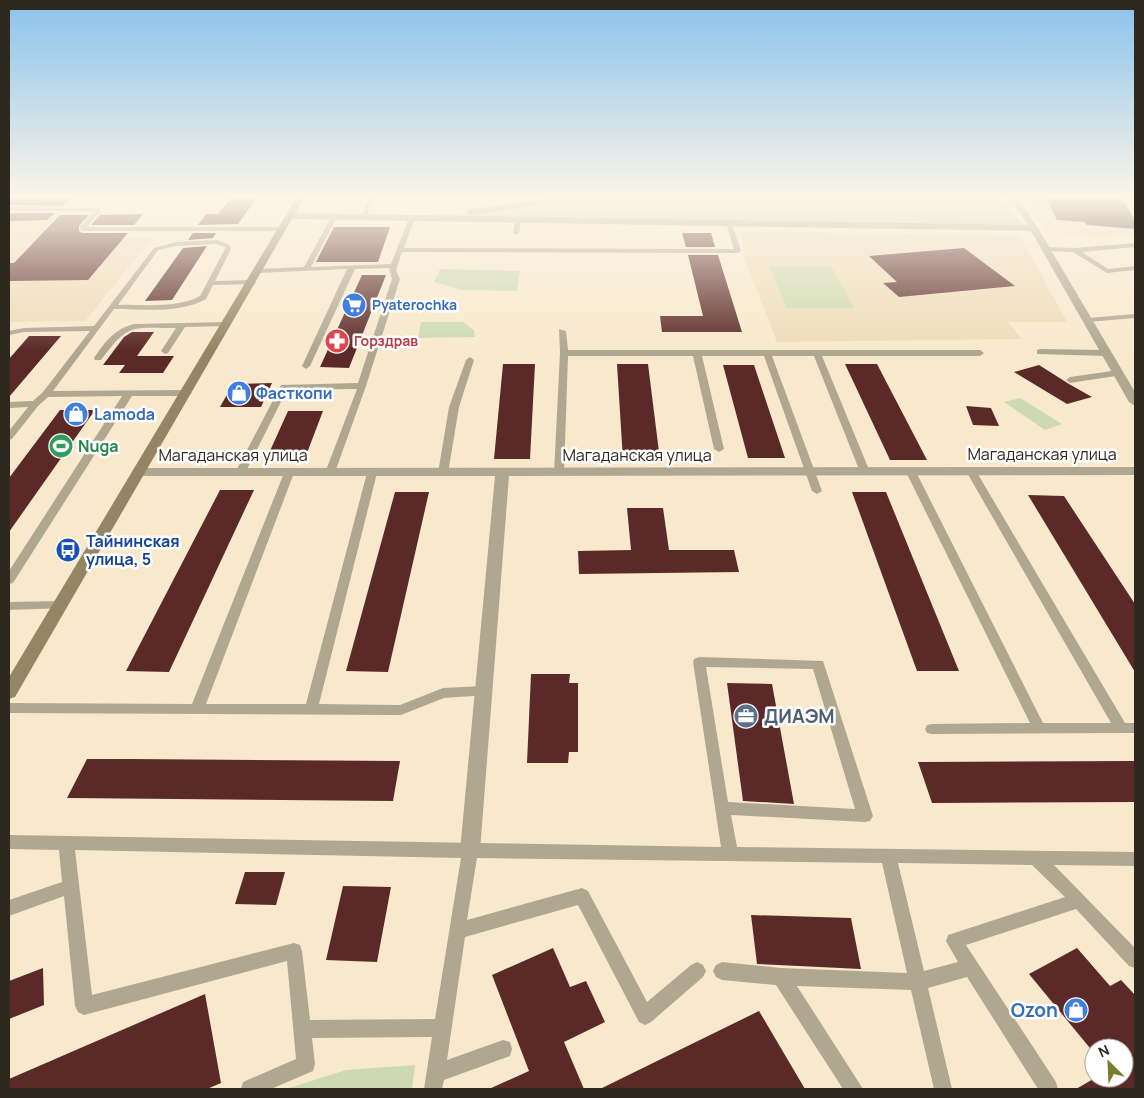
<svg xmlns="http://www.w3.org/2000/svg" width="1144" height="1098" font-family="Manrope,sans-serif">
	<rect width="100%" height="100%" fill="#f8e9cd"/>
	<path fill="#eedcb9" d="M 1020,198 L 1135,198 L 1135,234 L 1102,237 L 1046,232 Z
		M 80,214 L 59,238 L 152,238 L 85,321 L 9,322 L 9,216 Z
		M 742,231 L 1020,236 L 1067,322 L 1008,322 L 1022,339 L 777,342 L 744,257 Z"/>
	<path fill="#cddab1" d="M 584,198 L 1003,198 L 1024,227 L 440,217 Z
		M 769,266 L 831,266 L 854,308 L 787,308 Z
		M 440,269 L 520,271 L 517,291 L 462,290 L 434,282 Z
		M 421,322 L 463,322 L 474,330 L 475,337 L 418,338 Z
		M 1020,398 L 1062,424 L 1045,430 L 1004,402 Z
		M 415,1065 L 412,1089 L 286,1089 L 346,1070 Z"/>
	<path fill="#5b2a28" d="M 9,198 L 72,198 L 63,206 L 9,205 Z
		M 231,198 L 257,198 L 238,224 L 198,225 L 206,214 L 218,214 Z
		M 1046,198 L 1121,198 L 1135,220 L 1135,229 L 1087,225 L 1085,222 L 1057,220 Z
		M 9,213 L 55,213 L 47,220 L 9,221 Z
		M 143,214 L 134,225 L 91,225 L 100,215 Z
		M 60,215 L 89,215 L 79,226 L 79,231 L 82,233 L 128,233 L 88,280 L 9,281 L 9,263 L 14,263 Z
		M 334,227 L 390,227 L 378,262 L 316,262 Z
		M 193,233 L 216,233 L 213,238 L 188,240 Z
		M 682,233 L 711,233 L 715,247 L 686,247 Z
		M 207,246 L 172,300 L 145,301 L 183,248 Z
		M 964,248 L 1015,286 L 899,297 L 883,283 L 897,282 L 869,256 Z
		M 688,255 L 718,255 L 742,332 L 662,332 L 660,316 L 703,316 Z
		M 362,275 L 386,275 L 349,368 L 320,367 Z
		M 132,332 L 154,332 L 137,356 L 174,356 L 163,373 L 119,373 L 125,365 L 103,365 L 124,337 Z
		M 29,336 L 61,336 L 9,397 L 9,359 Z
		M 503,364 L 535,364 L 530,459 L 494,459 Z
		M 617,364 L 648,364 L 660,460 L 623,460 Z
		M 845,364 L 877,364 L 927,460 L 890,460 Z
		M 723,365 L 754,365 L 785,458 L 748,458 Z
		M 1039,365 L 1069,384 L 1092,397 L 1067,404 L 1014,372 Z
		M 272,383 L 261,407 L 220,407 L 233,384 Z
		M 966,406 L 991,408 L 999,426 L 973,425 Z
		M 60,410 L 95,410 L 9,532 L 9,478 Z
		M 288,411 L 323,411 L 307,453 L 269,453 Z
		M 220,490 L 254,490 L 169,672 L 126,671 Z
		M 395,492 L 429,492 L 388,672 L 346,671 Z
		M 852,492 L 886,492 L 959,671 L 917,671 Z
		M 1028,495 L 1064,496 L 1135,604 L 1135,672 Z
		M 627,508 L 663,508 L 669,550 L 734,550 L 739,572 L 579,574 L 578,551 L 631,550 Z
		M 531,674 L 570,674 L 569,683 L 578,683 L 578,752 L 569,752 L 568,763 L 527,763 Z
		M 727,683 L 772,684 L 794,804 L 743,801 Z
		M 87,759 L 131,759 L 400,761 L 393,801 L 67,798 Z
		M 1135,761 L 1135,802 L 932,803 L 918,762 Z
		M 245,872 L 285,872 L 276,905 L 235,904 Z
		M 343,886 L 391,887 L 377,962 L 326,960 Z
		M 751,915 L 851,918 L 861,969 L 757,964 Z
		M 553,948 L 570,987 L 586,981 L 605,1022 L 564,1042 L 584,1089 L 489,1089 L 529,1071 L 492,975 Z
		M 1077,948 L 1110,986 L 1121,980 L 1135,995 L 1135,1089 L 1076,1089 L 1095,1078 L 1124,1078 L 1124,1048 L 1094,1048 L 1094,1053 L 1029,974 Z
		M 43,968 L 44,1005 L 9,1019 L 9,981 Z
		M 205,994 L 221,1083 L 207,1089 L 9,1089 L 9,1079 Z
		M 759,1011 L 805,1089 L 600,1089 Z"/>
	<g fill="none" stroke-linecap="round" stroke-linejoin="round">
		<path fill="#b0a791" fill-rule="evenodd" d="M 369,198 L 375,198 L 365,218 L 361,218 Z
			M 9,207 L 100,208 L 101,211 L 87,227 L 283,227 L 286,229 L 283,231 L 83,231 L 81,230 L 80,227 L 95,211 L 9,211 Z
			M 334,215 L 337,217 L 311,267 L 391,264 L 409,218 L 412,216 L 415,218 L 404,248 L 734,249 L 726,223 L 729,221 L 732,223 L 741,251 L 738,253 L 402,252 L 396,270 L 400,279 L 366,386 L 334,475 L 326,475 L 325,473 L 357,389 L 287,390 L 245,473 L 244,475 L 236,475 L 235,473 L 281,385 L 358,383 L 392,279 L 389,268 L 355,269 L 310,366 L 306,369 L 302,366 L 347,269 L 258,273 L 254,271 L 258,269 L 304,267 L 331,217 Z
			M 518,218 L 521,220 L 519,233 L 516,235 L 513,233 L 515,220 Z
			M 217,240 L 230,245 L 231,249 L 215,281 L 252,280 L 256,282 L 255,284 L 213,285 L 206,299 C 179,314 144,309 114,309 L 53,391 L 187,390 L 192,393 L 187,396 L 132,396 L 13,583 L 9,584 L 9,571 L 122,396 L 48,397 L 38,406 L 12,439 L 9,440 L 9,431 L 28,407 L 9,408 L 9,402 L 33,401 L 43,392 L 90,331 L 24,332 L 9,335 L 9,331 L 24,328 L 94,326 L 154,248 L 176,242 ZM 216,244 L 225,247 L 225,249 L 200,296 C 176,309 144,304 118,305 L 158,250 L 176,246 Z
			M 1135,243 L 1135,247 L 1082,252 L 1108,269 L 1135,266 L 1135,270 L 1107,273 L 1073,252 L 1046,251 L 1043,249 L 1046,247 L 1075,248 Z
			M 1135,314 L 1135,318 L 1088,322 L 1084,320 L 1088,318 Z
			M 227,322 L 230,322 L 230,326 L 185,327 L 168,353 L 165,354 L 161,351 L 176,328 C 132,328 129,322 101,360 L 95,360 L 94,358 C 105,342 114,329 134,324 Z
			M 559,329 L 566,331 L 568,350 L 980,350 L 984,353 L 980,356 L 822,356 L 870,472 L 865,475 L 860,472 L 814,356 L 772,356 L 822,491 L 817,494 L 812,491 L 764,356 L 702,356 L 724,449 L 719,452 L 714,449 L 693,356 L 568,356 L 564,473 L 563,475 L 555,475 L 554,473 L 560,353 Z
			M 1040,349 L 1106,350 L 1110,353 L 1106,356 L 1037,354 L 1037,350 Z
			M 470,357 L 474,360 L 459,407 L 448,473 L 443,476 L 438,473 L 449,407 L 466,360 Z
			M 1119,370 L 1122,371 L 1122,375 L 1070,383 L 1066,380 L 1070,377 Z
			M 971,468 L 976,471 L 1125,723 L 1135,723 L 1135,733 L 932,734 L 927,733 L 925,729 L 927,725 L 932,724 L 1030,723 L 906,472 L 911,469 L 916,472 L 1043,723 L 1111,723 L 966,471 Z
			M 289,470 L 294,473 L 206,704 L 306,704 L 367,473 L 372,470 L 377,473 L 319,704 L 400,705 L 443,688 L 483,686 L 488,687 L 490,691 L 488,695 L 444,698 L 401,715 L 9,713 L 9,703 L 192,704 L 284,473 Z
			M 61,601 L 65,602 L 67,605 L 65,608 L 9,610 L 9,602 Z
			M 699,657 L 823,661 L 873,816 L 870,821 L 865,822 L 731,815 L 737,847 L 1135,852 L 1135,866 L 1054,865 L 1135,948 L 1135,968 L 1129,966 L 1076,909 L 966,945 L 1056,1082 L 1058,1089 L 1038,1089 L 967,977 L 928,988 L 952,1089 L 934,1089 L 911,990 L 797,986 L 863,1089 L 843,1089 L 776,985 L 722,980 L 716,977 L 713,971 L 716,965 L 722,962 L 781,968 L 907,973 L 882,863 L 477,858 L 467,920 L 582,888 L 588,891 L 647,1002 L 691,965 L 697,962 L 703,965 L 706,971 L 703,977 L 651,1022 L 645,1025 L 639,1022 L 578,905 L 465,937 L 447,1060 L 503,1040 L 510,1042 L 512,1049 L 510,1056 L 444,1080 L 442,1089 L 424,1089 L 432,1037 L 312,1038 L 315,1064 L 313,1071 L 271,1089 L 241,1089 L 243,1082 L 296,1059 L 287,961 L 84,1015 L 78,1012 L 75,1006 L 64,896 L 9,916 L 9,900 L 62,882 L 59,850 L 9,849 L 9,835 L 721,847 L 693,662 L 694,659 ZM 706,667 L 813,669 L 855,809 L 728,802 ZM 75,850 L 461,858 L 435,1019 L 310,1020 L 302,951 L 300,945 L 294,943 L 92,995 ZM 898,863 L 1032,865 L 1065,897 L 948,935 L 946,941 L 958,962 L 924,971 Z"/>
		<path fill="#b0a791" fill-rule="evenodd" d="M 555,198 L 574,198 L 570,200 L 470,215 L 466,212 L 470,209 Z
			M 1010,198 L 1018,198 L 1038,228 L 1135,392 L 1135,406 L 1129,402 L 1031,231 L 290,219 L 286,216 L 290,213 L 1028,225 Z
			M 1135,467 L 1135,475 L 509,476 L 480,851 L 477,858 L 470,860 L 463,858 L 460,851 L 495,476 L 140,476 L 133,472 L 140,468 Z"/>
		<path fill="#938665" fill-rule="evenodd" d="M 296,198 L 304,198 L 15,697 L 9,699 L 9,677 Z"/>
	</g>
	<linearGradient id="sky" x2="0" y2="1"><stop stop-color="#89c2ec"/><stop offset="0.56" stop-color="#fcf5e8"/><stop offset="1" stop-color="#fcf5e8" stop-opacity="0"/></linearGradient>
	<rect width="1144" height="351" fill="url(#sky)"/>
	<defs>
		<symbol id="supermarket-disc" viewBox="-11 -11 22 22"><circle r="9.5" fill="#3f7fe0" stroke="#fff"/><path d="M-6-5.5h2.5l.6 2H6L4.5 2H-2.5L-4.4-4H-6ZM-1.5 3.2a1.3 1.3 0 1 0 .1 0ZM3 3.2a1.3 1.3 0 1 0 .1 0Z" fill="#fff"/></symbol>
		<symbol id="pharmacy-disc" viewBox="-11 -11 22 22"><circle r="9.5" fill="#e0444e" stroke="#fff"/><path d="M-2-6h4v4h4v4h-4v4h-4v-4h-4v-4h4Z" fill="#fff"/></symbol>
		<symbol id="shop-disc" viewBox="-11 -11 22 22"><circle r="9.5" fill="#3f7fe0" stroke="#fff"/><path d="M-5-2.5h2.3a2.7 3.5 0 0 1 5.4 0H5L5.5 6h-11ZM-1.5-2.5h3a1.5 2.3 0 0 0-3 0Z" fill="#fff"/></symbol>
		<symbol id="stadium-disc" viewBox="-11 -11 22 22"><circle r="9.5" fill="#2e9e5b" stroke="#fff"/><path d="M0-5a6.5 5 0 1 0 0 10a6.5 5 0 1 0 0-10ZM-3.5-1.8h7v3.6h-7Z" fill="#fff"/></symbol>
		<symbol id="bus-disc" viewBox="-11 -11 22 22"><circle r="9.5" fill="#1a4fb4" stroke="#fff"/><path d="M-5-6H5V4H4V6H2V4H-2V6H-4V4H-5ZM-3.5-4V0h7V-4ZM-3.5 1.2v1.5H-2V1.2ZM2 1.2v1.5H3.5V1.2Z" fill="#fff"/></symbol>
		<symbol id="office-disc" viewBox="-11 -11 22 22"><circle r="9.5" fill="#5c6f8a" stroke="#fff"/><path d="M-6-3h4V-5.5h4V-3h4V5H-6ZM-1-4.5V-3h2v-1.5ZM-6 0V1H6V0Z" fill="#fff"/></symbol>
	</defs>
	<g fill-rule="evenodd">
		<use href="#supermarket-disc" x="340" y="291" width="28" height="28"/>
		<use href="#pharmacy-disc" x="323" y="327" width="28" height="28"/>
		<use href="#shop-disc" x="225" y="379" width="28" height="28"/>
		<use href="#shop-disc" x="62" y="400" width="28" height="28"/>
		<use href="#stadium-disc" x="47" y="432" width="28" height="28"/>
		<use href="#bus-disc" x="54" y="536" width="28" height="28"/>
		<use href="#office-disc" x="732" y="702" width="28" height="28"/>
		<use href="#shop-disc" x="1062" y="996" width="28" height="28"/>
	</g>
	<g text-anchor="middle" stroke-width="5" stroke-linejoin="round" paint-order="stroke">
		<g font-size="14" font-weight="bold" fill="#366cbe" stroke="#fff" text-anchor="start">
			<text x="372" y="310">Pyaterochka</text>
		</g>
		<g font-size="14" font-weight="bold" fill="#be3a42" stroke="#fff" text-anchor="start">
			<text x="354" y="346">Горздрав</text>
		</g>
		<g font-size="16" font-weight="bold" fill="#366cbe" stroke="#fff" text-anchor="start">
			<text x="256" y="399">Фасткопи</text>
			<text x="94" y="420">Lamoda</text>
		</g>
		<g font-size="16" font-weight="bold" fill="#27864d" stroke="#fff" text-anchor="start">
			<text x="78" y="452">Nuga</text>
		</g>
		<g font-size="16" fill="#2e291e" stroke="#fff">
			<text x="1042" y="460">Магаданская улица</text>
			<text x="233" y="461">Магаданская улица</text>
			<text x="637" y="461">Магаданская улица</text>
		</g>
		<g font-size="16" font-weight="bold" fill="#164399" stroke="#fff" text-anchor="start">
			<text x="86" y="547">Тайнинская<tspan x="86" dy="18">улица, 5</tspan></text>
		</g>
		<g font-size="19" font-weight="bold" fill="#4e5e75" stroke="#fff" text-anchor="start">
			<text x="764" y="723">ДИАЭМ</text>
		</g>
		<g font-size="19" font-weight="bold" fill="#366cbe" stroke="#fff" text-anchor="end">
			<text x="1058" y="1017">Ozon</text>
		</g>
	</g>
	<rect width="1144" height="1098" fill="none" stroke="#2e291e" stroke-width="20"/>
	<g transform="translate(1109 1063) rotate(336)"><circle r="24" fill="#ffffff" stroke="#aba9a5"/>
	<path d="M0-4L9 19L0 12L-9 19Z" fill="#767e29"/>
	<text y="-8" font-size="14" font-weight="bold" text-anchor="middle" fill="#2e291e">N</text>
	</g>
</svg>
